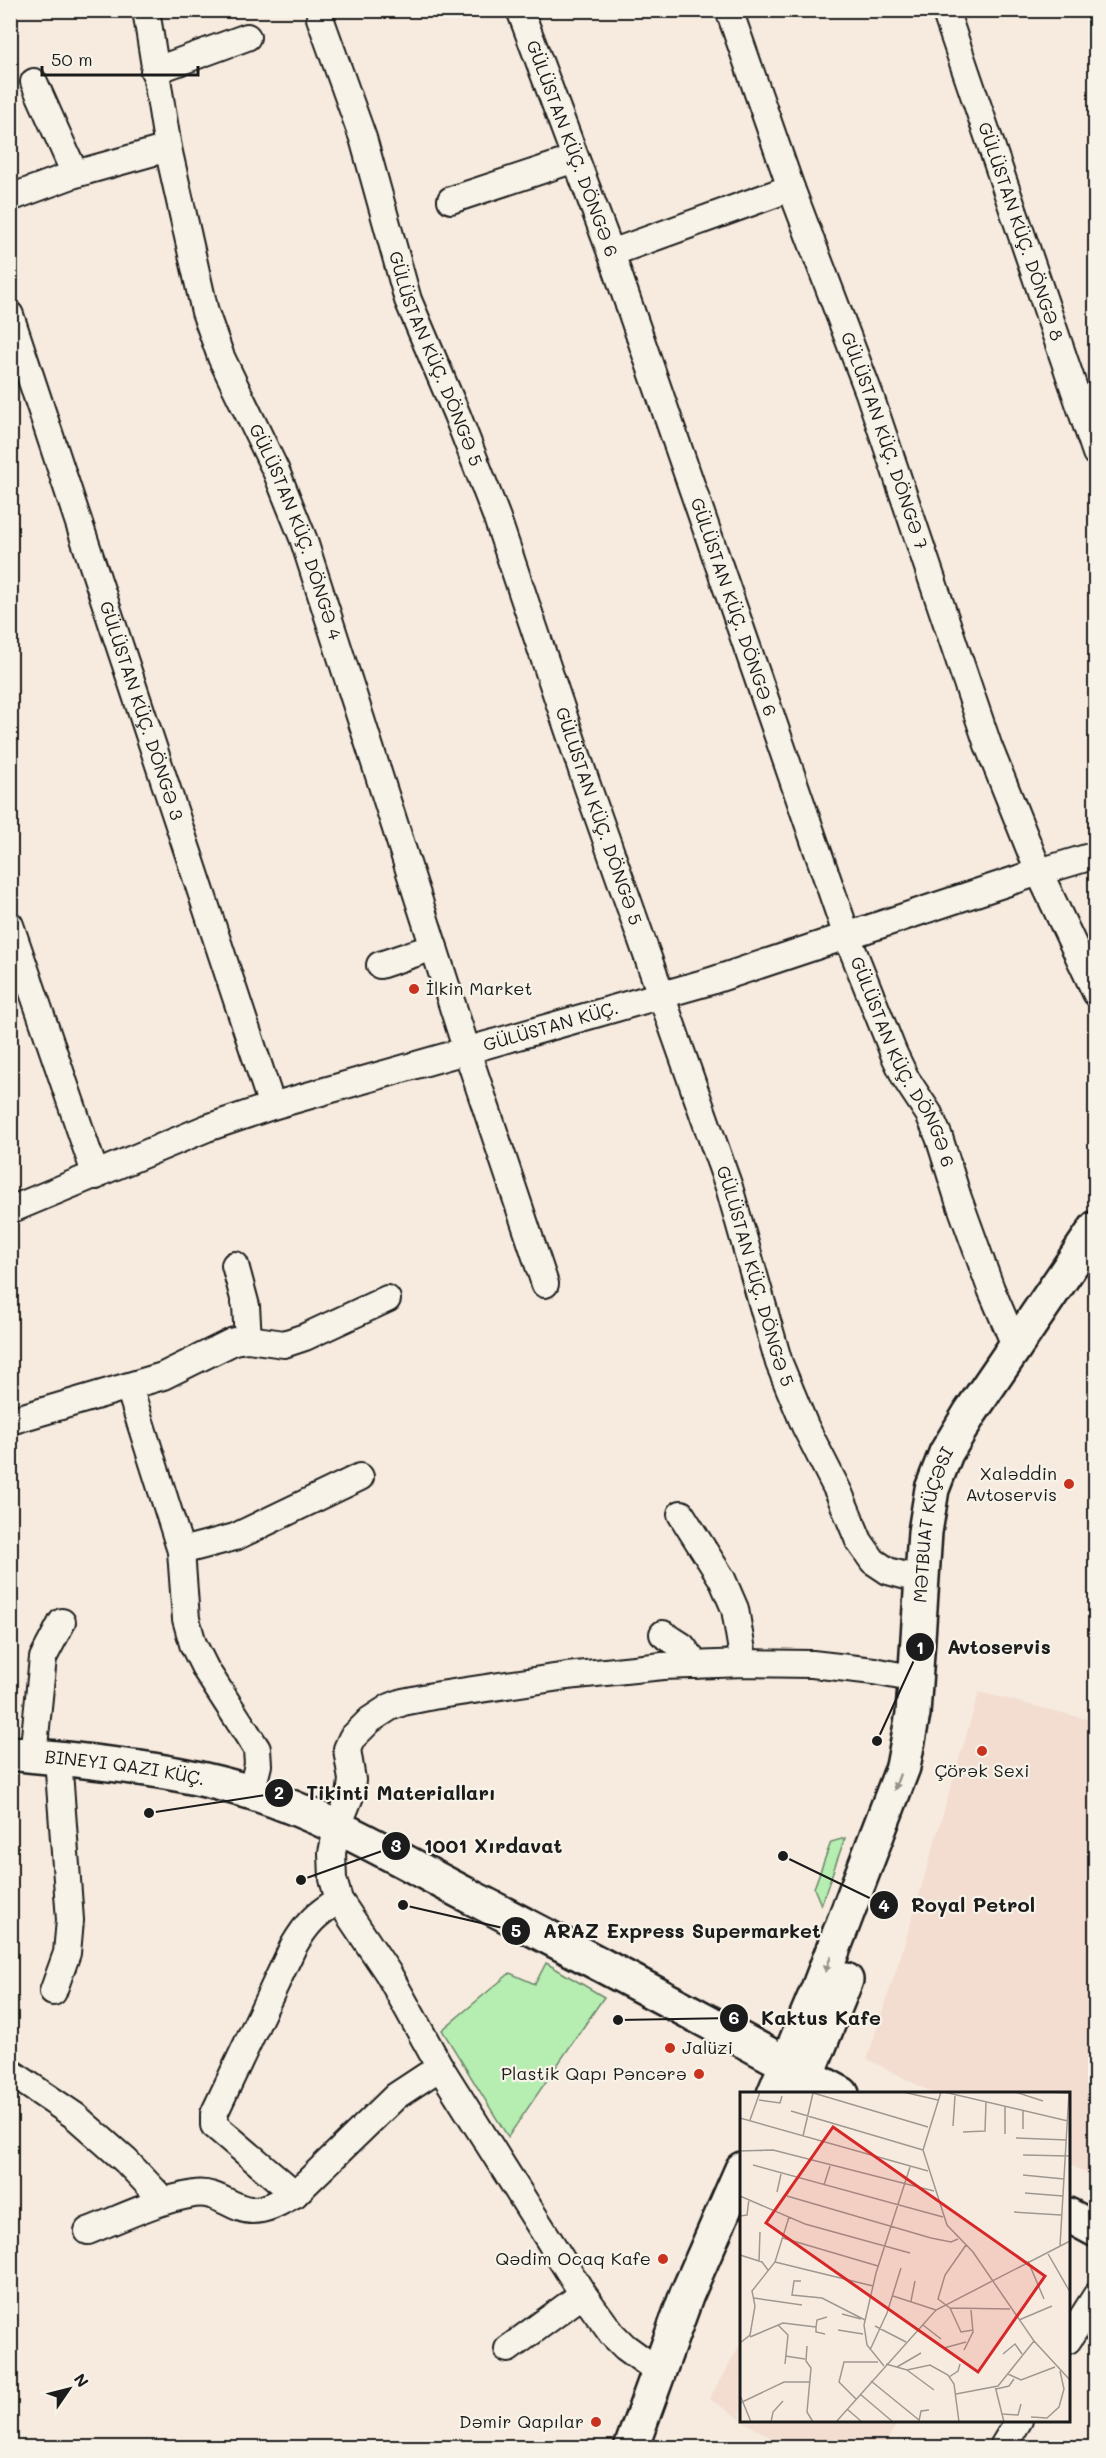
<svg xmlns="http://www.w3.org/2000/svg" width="1106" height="2458" font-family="Mali,sans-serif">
	<rect width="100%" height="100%" fill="#f7ebdf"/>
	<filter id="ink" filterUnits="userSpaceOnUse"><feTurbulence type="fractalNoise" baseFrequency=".0167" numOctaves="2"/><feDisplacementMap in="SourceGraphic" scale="12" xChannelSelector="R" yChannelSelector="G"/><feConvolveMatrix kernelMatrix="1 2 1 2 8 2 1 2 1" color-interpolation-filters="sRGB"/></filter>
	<g filter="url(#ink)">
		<path fill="#f3ddd1" d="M 979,1692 L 1095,1721 L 1095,2178 L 1069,2164 L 1068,2094 L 933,2093 L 867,2059 L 902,1952 Z
			M 741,2343 L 741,2419 L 709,2399 Z
			M 743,2421 L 899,2421 L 882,2448 L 786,2447 Z"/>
		<path fill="#b6eeb2" stroke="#698567" stroke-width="1.5" d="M 845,1838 L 821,1905 L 814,1888 L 831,1842 Z
			M 546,1963 L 604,1997 L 508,2137 L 442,2030 L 510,1973 L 535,1984 Z"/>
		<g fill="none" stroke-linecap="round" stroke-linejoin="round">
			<defs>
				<g id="minor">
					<path id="s1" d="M 146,10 L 168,148 L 205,312 L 221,357 L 276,471 L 303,538 L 467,1051 L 545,1284"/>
					<path id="s2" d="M 520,10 L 611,253 L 847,936 L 894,1054 L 906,1079 L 929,1114 L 939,1137 L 958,1198 L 991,1289 L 1015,1345"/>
					<path id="s3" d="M 729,10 L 791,188 L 869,393 L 988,745 L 1039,872 L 1096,993"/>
					<path id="s4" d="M 945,10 L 1096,453"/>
					<path id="s5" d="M 320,18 L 363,138 L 408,300 L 457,415 L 497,518 L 588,788 L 729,1187 L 779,1363 L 805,1426 L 839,1493 L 859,1541 L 873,1561 L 888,1571 L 921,1580"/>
					<path d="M 154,71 L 247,37"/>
					<path d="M 34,82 L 75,174"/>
					<path d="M 10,198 L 75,174 L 168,148"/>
					<path d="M 451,200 L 575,159"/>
					<path d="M 611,253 L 791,188"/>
					<path id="s6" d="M 10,315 L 272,1106"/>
					<path d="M 10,925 L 96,1176"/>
					<path d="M 380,965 L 434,947"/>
					<path id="s7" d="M 10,1210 L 207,1128 L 272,1106 L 711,981 L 1039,872 L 1096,855"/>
					<path d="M 235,1265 L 246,1306 L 248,1339"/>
					<path d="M 129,1387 L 181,1551 L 186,1619 L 193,1644 L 206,1670 L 257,1749 L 258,1765 L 251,1793"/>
					<path d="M 10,1421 L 163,1376 L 234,1341 L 248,1339 L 284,1344 L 305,1337 L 387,1299"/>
					<path d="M 681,1514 L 722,1579 L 735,1609 L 744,1663"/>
					<path d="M 181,1551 L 235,1537 L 360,1477"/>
					<path d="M 663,1634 L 682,1646 L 696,1665"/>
					<path d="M 33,1756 L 43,1658 L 62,1622"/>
					<path d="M 53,1992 L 67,1953 L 70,1920 L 58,1758"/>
					<path d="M 10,2072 L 75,2116 L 126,2161 L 164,2201"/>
					<path d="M 295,2194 L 214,2125 L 214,2114 L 293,1947 C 307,1923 316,1914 339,1900"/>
					<path d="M 88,2231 C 122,2218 157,2200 194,2194 C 217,2190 233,2210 252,2210 C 268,2210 282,2201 295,2194 L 396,2096 L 440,2067"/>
					<path d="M 1068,2340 L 1096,2296"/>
					<path d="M 508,2349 L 583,2294"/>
					<path d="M 658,2371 L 625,2347 L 612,2334 L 583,2294 L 440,2067 L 388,1973 L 339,1900 L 333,1879 L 332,1853 L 337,1828 L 350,1796 L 352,1780 L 347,1749 L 352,1738 L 370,1720 L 390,1707 L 403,1702 L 433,1696 L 567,1676 L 663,1666 L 744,1663 L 812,1664 L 874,1671 L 916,1679"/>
					<path d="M 1002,2448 L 1019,2420"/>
				</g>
				<g id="major">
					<path id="s8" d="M 10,1753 C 92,1762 175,1768 253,1793 C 330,1818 400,1860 471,1897 C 595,1961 719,2027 842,2094"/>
					<path id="s9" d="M 774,2094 L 818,1989 L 903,1767 L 913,1714 L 925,1532 L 932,1489 L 946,1453 L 970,1413 L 1096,1228"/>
					<path d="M 800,2094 L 846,1980"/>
					<path d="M 1068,2215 L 1096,2230"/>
					<path d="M 631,2448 L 687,2294 L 742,2169"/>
				</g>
			</defs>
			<use href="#minor" stroke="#1c1c1c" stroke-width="30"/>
			<use href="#major" stroke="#1c1c1c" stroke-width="38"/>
			<use href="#minor" stroke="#f7f3e8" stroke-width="26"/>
			<use href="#major" stroke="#f7f3e8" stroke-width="33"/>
		</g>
		<defs><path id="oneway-solid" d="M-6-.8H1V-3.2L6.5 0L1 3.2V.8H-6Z" transform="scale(1.5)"/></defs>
		<g fill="#94928c">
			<use href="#oneway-solid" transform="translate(897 1782) rotate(110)"/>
			<use href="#oneway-solid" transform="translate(828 1964) rotate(111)"/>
		</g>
	</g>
	<g fill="#c8321e" stroke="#f7f3e8" stroke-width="2">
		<circle cx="414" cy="989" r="6"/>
		<circle cx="1069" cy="1484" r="6"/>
		<circle cx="982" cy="1751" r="6"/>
		<circle cx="670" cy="2048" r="6"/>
		<circle cx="699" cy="2074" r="6"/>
		<circle cx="663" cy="2259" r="6"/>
		<circle cx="596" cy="2422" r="6"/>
	</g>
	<g text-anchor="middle" stroke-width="4.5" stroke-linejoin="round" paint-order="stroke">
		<g font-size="18" fill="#1c1c1c" stroke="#f7f3e8">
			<text dy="6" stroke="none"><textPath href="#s2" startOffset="148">GÜLÜSTAN KÜÇ. DÖNGƏ 6</textPath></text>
			<text dy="6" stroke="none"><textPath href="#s4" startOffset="234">GÜLÜSTAN KÜÇ. DÖNGƏ 8</textPath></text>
			<text dy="6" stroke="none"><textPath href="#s5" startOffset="360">GÜLÜSTAN KÜÇ. DÖNGƏ 5</textPath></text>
			<text dy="6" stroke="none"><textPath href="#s3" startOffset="458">GÜLÜSTAN KÜÇ. DÖNGƏ 7</textPath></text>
			<text dy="6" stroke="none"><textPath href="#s1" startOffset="546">GÜLÜSTAN KÜÇ. DÖNGƏ 4</textPath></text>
			<text dy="6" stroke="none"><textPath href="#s2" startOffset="634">GÜLÜSTAN KÜÇ. DÖNGƏ 6</textPath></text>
			<text dy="6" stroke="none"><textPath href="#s6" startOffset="417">GÜLÜSTAN KÜÇ. DÖNGƏ 3</textPath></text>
			<text dy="6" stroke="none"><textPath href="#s5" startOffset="846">GÜLÜSTAN KÜÇ. DÖNGƏ 5</textPath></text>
			<text dy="6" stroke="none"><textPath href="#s7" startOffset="572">GÜLÜSTAN KÜÇ.</textPath></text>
			<text dy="6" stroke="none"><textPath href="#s2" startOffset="1120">GÜLÜSTAN KÜÇ. DÖNGƏ 6</textPath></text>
			<text dy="6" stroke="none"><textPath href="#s5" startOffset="1332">GÜLÜSTAN KÜÇ. DÖNGƏ 5</textPath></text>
			<text dy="6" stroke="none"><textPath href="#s9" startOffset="596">MƏTBUAT KÜÇƏSI</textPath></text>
			<text dy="6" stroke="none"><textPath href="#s8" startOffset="116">BINEYI QAZI KÜÇ.</textPath></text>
		</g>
		<g font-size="18" fill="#1c1c1c" stroke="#f7f3e8" text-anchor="end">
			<text x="426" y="995" text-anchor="start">İlkin Market</text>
			<text x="1057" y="1480">Xaləddin<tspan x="1057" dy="21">Avtoservis</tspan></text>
			<text x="982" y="1777" text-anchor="middle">Çörək Sexi</text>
			<text x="682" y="2054" text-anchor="start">Jalüzi</text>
			<text x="687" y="2080">Plastik Qapı Pəncərə</text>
			<text x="651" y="2265">Qədim Ocaq Kafe</text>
			<text x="584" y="2428">Dəmir Qapılar</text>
		</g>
	</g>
	<g transform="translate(740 2092)">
		<rect width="330" height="330" fill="#f7ebdf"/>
		<path fill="none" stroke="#9f9891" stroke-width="1.5" d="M 70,0 L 188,35M 163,0 L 198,8M 201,0 L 183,58 L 207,133 L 233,160 L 294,249 L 330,288M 204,0 L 328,29M 275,0 L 303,9M 311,0 L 329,1M 19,8 L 40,11 L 42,4M 265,15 L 265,42M 51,19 L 183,58M 0,26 L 188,79M 10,28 L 20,0M 213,34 L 215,4M 283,37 L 283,19M 223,40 L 245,39 L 246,10M 63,44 L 73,1M 276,46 L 327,48M 0,59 L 33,58 L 194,99M 283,63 L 330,64M 13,73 L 203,125M 283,83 L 324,87M 84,93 L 90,74M 37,100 L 41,82M 285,101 L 323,104M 0,104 L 65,132 L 170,161M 47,104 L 191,146 L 211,150 L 218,147M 274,120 L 321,123M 0,124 L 7,123 L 9,107M 43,146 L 138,174M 226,153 L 205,183 L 198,207 L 210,216 L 270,217M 320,154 L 329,0M 307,160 L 330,200M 0,163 L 22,170 L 28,178M 19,169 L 20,140M 288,169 L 304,207M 35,170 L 133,194M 61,189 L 54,189 L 52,203 L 82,206 L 125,228M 153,204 L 196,218M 14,206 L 62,213M 171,209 L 175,189M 210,216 L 221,240 L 233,238M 102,222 L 121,227M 279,228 L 312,214M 38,233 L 48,243 L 45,272M 183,233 L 201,247M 135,234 L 166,250M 98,238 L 123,242M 85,242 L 76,240 L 76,235 L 77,228 L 87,225M 10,245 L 43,231 L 76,235M 0,251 L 10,243 L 15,214 L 12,199 L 35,170 L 49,125M 67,254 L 66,269 L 71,276 L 67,320 L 73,330M 204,256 L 226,250M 130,258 L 147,221 L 161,176M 224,258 L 233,240 L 231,218M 263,262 L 275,252 L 282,262M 45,264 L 65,267M 146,272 L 167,278 L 190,273 L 208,283 L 214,292 L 219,330M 144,274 L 127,253 L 124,233 L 136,181 L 170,75M 157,275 L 181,261M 167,278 L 194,298M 268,282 L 281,288 L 315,275M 209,285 L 218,279 L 220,272M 131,289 L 179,328M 255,294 L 264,330M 256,297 L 269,294 L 274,287M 120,302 L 153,330M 216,302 L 258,294 L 294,249M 0,303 L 11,330M 116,307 L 99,290 L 104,270 L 138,270M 0,311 L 44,290 L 70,290M 107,317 L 122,330M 261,322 L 278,323 L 281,312M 291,325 L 307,326 L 319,315 L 324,297 L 320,279M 179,329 L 181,319 L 189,318M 31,330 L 33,320 L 43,309M 96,330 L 196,218 L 330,149"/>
		<path fill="#d62828" fill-opacity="0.15" stroke="#d62828" stroke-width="3" d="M 93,35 L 305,184 L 238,280 L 26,131 Z"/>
		<rect width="330" height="330" fill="none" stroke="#1c1c1c" stroke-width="3"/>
	</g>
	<path fill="none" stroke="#1c1c1c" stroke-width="2" d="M877 1741L920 1647M149 1813L279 1793M301 1880L396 1846M783 1856L884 1905M403 1905L516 1931M618 2020L734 2018"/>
	<g fill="#1c1c1c" stroke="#f7f3e8" stroke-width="2">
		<circle cx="877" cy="1741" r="6"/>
		<circle cx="149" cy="1813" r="6"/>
		<circle cx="301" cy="1880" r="6"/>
		<circle cx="783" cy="1856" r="6"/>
		<circle cx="403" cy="1905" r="6"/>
		<circle cx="618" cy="2020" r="6"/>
		<circle cx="920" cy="1647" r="15"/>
		<circle cx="279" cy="1793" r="15"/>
		<circle cx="396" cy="1846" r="15"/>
		<circle cx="884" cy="1905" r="15"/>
		<circle cx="516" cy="1931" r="15"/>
		<circle cx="734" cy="2018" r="15"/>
	</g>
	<g font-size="18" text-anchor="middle" font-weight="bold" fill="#fff">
		<text x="920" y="1654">1</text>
		<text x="279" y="1799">2</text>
		<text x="396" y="1852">3</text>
		<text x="884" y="1912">4</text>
		<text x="516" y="1937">5</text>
		<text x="734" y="2024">6</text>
	</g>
	<g font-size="20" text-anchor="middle" font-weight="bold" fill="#1c1c1c" stroke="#f7f3e8" stroke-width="4.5" stroke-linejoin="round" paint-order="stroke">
		<text x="999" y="1654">Avtoservis</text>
		<text x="401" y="1800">Tikinti Materialları</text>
		<text x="493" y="1853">1001 Xırdavat</text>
		<text x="973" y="1912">Royal Petrol</text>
		<text x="682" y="1938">ARAZ Express Supermarket</text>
		<text x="821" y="2025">Kaktus Kafe</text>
	</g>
	<rect width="1106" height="2458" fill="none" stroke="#f7f3e8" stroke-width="36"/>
	<rect x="18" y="18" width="1070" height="2422" fill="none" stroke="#1c1c1c" stroke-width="2" filter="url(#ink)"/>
	<g transform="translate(69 2389) rotate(55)" stroke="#f7f3e8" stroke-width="4.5" paint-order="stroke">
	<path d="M0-4.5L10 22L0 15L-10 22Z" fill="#1c1c1c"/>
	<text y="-9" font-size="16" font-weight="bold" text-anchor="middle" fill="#1c1c1c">N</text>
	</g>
	<path d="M42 66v9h156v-9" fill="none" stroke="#1c1c1c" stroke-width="3"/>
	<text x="51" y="66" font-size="18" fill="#1c1c1c" stroke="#f7f3e8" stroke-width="4.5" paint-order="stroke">50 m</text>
</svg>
